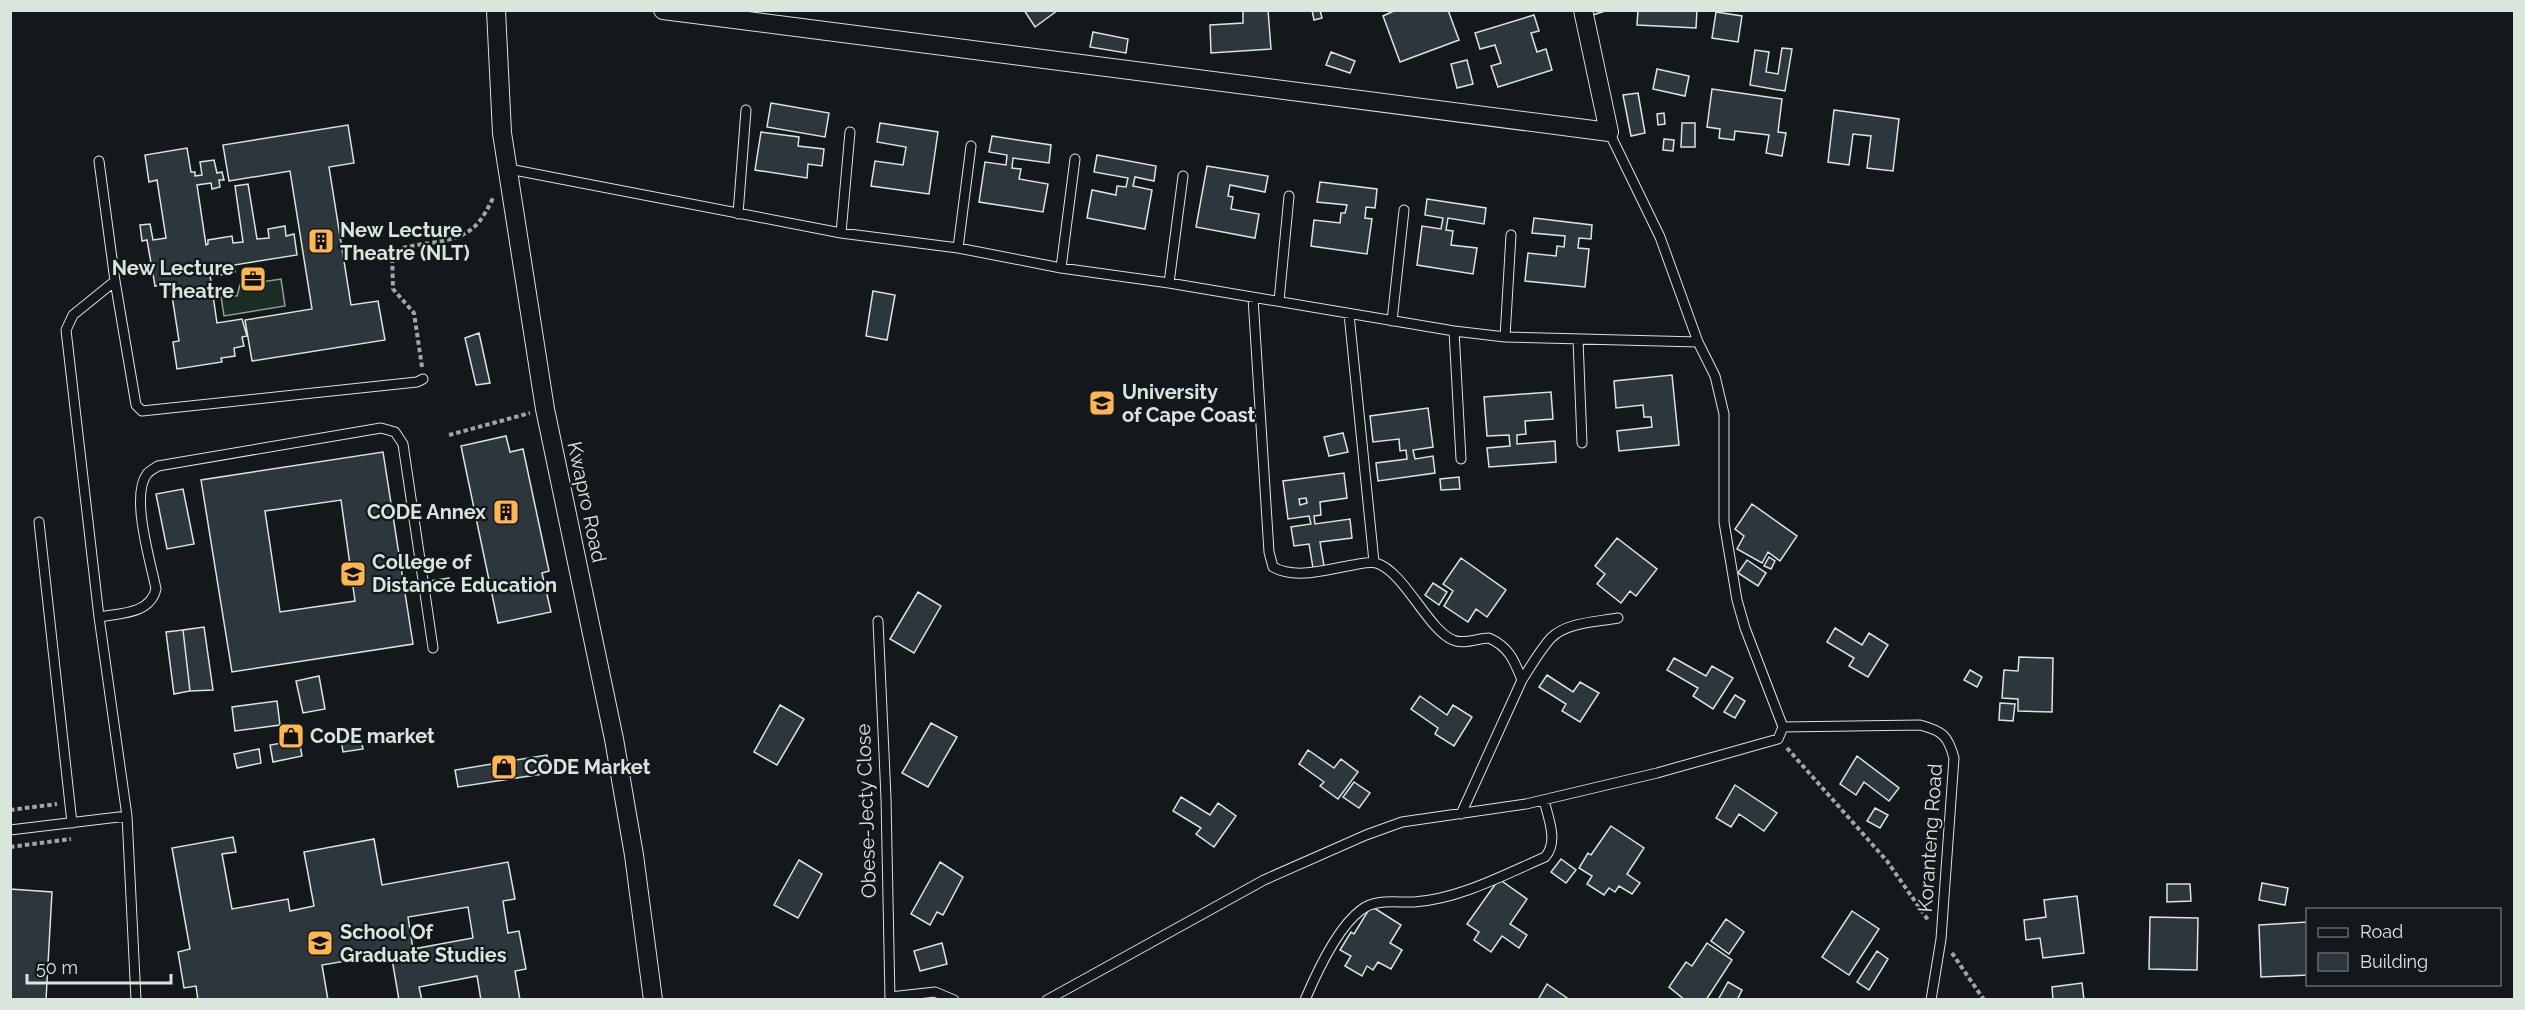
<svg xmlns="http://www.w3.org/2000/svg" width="2525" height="1010" font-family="Raleway,sans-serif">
	<rect width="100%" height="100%" fill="#14181c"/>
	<path fill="#1a2d24" stroke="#939e99" stroke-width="1.5" d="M 281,279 L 285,306 L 224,316 L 221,296 L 237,296 L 240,285 Z"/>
	<path fill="#2c363c" stroke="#d8e6dc" stroke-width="1.5" fill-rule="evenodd" d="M 1024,10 L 1058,10 L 1035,27 Z
		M 1243,10 L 1268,10 L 1271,49 L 1211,53 L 1210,25 L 1243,23 Z
		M 1312,10 L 1320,10 L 1322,18 L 1314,20 Z
		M 1396,10 L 1448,10 L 1459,40 L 1400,62 L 1383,16 Z
		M 1589,10 L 1608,10 L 1590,16 Z
		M 1638,10 L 1697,10 L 1696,28 L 1637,25 Z
		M 1716,12 L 1742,16 L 1738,42 L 1712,38 Z
		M 1534,15 L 1539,31 L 1531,33 L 1537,52 L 1546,49 L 1552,70 L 1498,87 L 1491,66 L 1501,63 L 1495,45 L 1480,49 L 1475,33 Z
		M 1093,32 L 1128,39 L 1126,53 L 1090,47 Z
		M 1782,48 L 1792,49 L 1785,91 L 1750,85 L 1755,50 L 1769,52 L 1766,72 L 1778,74 Z
		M 1331,52 L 1355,61 L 1350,73 L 1326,65 Z
		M 1467,60 L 1473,84 L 1457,88 L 1451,64 Z
		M 1657,69 L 1689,76 L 1685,96 L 1653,89 Z
		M 1712,89 L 1782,99 L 1778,132 L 1786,133 L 1782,156 L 1766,153 L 1769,135 L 1735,131 L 1734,140 L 1719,138 L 1720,129 L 1707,127 Z
		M 1638,93 L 1645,133 L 1631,136 L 1623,95 Z
		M 771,103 L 829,113 L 825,137 L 767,127 Z
		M 1834,110 L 1899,119 L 1893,171 L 1867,168 L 1871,136 L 1853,134 L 1849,165 L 1828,162 Z
		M 1664,113 L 1665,124 L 1658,125 L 1657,114 Z
		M 880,123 L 938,132 L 929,194 L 871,186 L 875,161 L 903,165 L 906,147 L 877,142 Z
		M 1682,123 L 1695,123 L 1695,147 L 1681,147 Z
		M 348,125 L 354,163 L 329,167 L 351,305 L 378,301 L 385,340 L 252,361 L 245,320 L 312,309 L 290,171 L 229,181 L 223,145 Z
		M 761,132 L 799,137 L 798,146 L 824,149 L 822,166 L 808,164 L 807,178 L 755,170 Z
		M 992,136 L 1051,145 L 1049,163 L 1013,158 L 1012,168 L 1021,169 L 1019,179 L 1048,184 L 1043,212 L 979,202 L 985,162 L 1006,165 L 1007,155 L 989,152 Z
		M 1664,139 L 1674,140 L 1673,151 L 1663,150 Z
		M 187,148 L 191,172 L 195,172 L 195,176 L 202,175 L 200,162 L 214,160 L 217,173 L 222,172 L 224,180 L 219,180 L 220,187 L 212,189 L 211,183 L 197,185 L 206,245 L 208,244 L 208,240 L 232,236 L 233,243 L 243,242 L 235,186 L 248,184 L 257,239 L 269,238 L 268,229 L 285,226 L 286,236 L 294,234 L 297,255 L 234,265 L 235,272 L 215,276 L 214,267 L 209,268 L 217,323 L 242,319 L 247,336 L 242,337 L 244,346 L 234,348 L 235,356 L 221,358 L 222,362 L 177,369 L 173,342 L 179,341 L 170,283 L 155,286 L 147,240 L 142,241 L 140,225 L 150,224 L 153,240 L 166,238 L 157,180 L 149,182 L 145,155 Z
		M 1097,155 L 1156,166 L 1154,181 L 1135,177 L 1133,186 L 1152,190 L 1145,229 L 1087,218 L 1092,190 L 1116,195 L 1117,186 L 1126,187 L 1128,178 L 1094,172 Z
		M 1207,166 L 1268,176 L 1265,192 L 1230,185 L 1228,196 L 1233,197 L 1231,209 L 1259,214 L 1255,238 L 1196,227 Z
		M 1320,182 L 1377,189 L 1375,208 L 1366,207 L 1365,218 L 1372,219 L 1367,254 L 1311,246 L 1314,220 L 1340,223 L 1341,213 L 1345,213 L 1347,205 L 1317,202 Z
		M 1427,199 L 1486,208 L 1484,224 L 1448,218 L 1446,230 L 1453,231 L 1451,245 L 1477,248 L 1473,274 L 1417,265 L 1422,226 L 1441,229 L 1443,218 L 1425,215 Z
		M 1534,218 L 1592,225 L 1591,239 L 1579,238 L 1578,248 L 1589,249 L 1585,287 L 1525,281 L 1528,253 L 1556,256 L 1557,246 L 1564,247 L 1565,236 L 1532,233 Z
		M 873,291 L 895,295 L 887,340 L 866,336 Z
		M 479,333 L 490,383 L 476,385 L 465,338 Z
		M 1672,375 L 1679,445 L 1619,451 L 1617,431 L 1652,427 L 1651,417 L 1644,417 L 1643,405 L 1616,408 L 1614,381 Z
		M 1551,392 L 1553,419 L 1525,421 L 1526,434 L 1517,435 L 1517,444 L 1555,441 L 1556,462 L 1489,467 L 1487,448 L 1510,446 L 1509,435 L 1487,436 L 1484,397 Z
		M 1428,408 L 1433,447 L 1413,450 L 1415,459 L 1433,456 L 1435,473 L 1378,481 L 1376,463 L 1407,459 L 1406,450 L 1400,451 L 1399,439 L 1373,442 L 1370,416 Z
		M 1343,433 L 1348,452 L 1329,456 L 1324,437 Z
		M 506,436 L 510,452 L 523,449 L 549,571 L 542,573 L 551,612 L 498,623 L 461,446 Z
		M 383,452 L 413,644 L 232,672 L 201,480 ZM 341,500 L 355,601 L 280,612 L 265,511 Z
		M 1344,473 L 1347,498 L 1320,502 L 1321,515 L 1314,516 L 1315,524 L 1350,519 L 1352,538 L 1320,542 L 1324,566 L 1313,568 L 1309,544 L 1294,546 L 1291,527 L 1311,524 L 1309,516 L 1288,519 L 1283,481 ZM 1306,498 L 1307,503 L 1300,505 L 1299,499 Z
		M 1459,477 L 1460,489 L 1441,490 L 1440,479 Z
		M 183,489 L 194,544 L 167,549 L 156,494 Z
		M 1752,504 L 1797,536 L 1780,561 L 1768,552 L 1762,563 L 1737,549 L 1744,536 L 1735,529 Z
		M 1617,538 L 1657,569 L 1636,596 L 1630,591 L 1621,603 L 1597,584 L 1605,574 L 1595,566 Z
		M 1769,557 L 1775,561 L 1771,569 L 1764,566 Z
		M 1461,558 L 1506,590 L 1487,617 L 1476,609 L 1468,622 L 1444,606 L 1453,591 L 1443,584 Z
		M 1747,560 L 1766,573 L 1758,586 L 1738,573 Z
		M 449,578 L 450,586 L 431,590 L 429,581 Z
		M 1433,583 L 1447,592 L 1439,605 L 1425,595 Z
		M 918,592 L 941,606 L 914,653 L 890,639 Z
		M 204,627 L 213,690 L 190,691 L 183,630 Z
		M 1835,628 L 1862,645 L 1869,633 L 1888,645 L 1868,677 L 1849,666 L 1854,658 L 1827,642 Z
		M 183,630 L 190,691 L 174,694 L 166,632 Z
		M 2019,657 L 2053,658 L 2052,712 L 2018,711 L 2018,699 L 2002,698 L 2004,670 L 2018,671 Z
		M 1674,658 L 1706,676 L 1712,666 L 1733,678 L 1713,709 L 1693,696 L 1698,688 L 1667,670 Z
		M 1970,670 L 1982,677 L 1977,687 L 1964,680 Z
		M 1547,675 L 1573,692 L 1580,682 L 1599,693 L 1580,722 L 1562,711 L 1566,704 L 1539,687 Z
		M 319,676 L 325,709 L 303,713 L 296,681 Z
		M 1735,695 L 1745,701 L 1735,718 L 1724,712 Z
		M 1420,696 L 1447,715 L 1453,705 L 1472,717 L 1454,746 L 1435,734 L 1438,728 L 1411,709 Z
		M 277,701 L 280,725 L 235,731 L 232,707 Z
		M 2000,703 L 2015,704 L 2013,721 L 1999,720 Z
		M 780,705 L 804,719 L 777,765 L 754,752 Z
		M 931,723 L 957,737 L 928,787 L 902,773 Z
		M 360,736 L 363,749 L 343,752 L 341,739 Z
		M 299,740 L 302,756 L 273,762 L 270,745 Z
		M 259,749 L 261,763 L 237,768 L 234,754 Z
		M 1308,750 L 1334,768 L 1341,759 L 1358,772 L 1338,799 L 1320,786 L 1324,782 L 1299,764 Z
		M 547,755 L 549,773 L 458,787 L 455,770 Z
		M 1857,756 L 1899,788 L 1889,801 L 1864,782 L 1856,795 L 1840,784 Z
		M 1354,782 L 1370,793 L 1359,808 L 1343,797 Z
		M 1735,785 L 1777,813 L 1764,831 L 1739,814 L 1731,827 L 1716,818 Z
		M 1181,797 L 1210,815 L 1218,803 L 1236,816 L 1214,847 L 1196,834 L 1201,828 L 1173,811 Z
		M 1875,808 L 1888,815 L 1880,828 L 1867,821 Z
		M 1611,826 L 1644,848 L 1627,874 L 1640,883 L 1632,894 L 1619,886 L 1615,892 L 1609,888 L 1604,895 L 1587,884 L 1592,876 L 1579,868 L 1588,853 L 1591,855 Z
		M 233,837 L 236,852 L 222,854 L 232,909 L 288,899 L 290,911 L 314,906 L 304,852 L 374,839 L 382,885 L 508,862 L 515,899 L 503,901 L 508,933 L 519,931 L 526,969 L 515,971 L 520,1000 L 481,1000 L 477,976 L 419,987 L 422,1000 L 399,1000 L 391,953 L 322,965 L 328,1000 L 198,1000 L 196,986 L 184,988 L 178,952 L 190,949 L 172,848 ZM 468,907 L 473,938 L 413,949 L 408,917 Z
		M 1561,859 L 1576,870 L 1566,883 L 1551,872 Z
		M 799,860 L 822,874 L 798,918 L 774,905 Z
		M 940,862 L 963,877 L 943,915 L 937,912 L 930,925 L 911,914 Z
		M 1499,879 L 1527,899 L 1510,924 L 1527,935 L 1519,948 L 1502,936 L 1491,952 L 1474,940 L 1479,932 L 1467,924 Z
		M 2262,883 L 2288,888 L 2285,905 L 2259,900 Z
		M 2167,884 L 2190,884 L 2191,901 L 2167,902 Z
		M 10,889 L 52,892 L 46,1000 L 10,1000 Z
		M 2077,896 L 2084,953 L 2043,958 L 2040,938 L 2026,940 L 2024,920 L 2046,917 L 2044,900 Z
		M 1371,906 L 1401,925 L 1390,943 L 1402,950 L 1391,969 L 1378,962 L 1373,970 L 1367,966 L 1362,976 L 1345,966 L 1351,956 L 1340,950 L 1351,932 L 1354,934 Z
		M 1852,911 L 1879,929 L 1849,975 L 1822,957 Z
		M 2150,917 L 2198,918 L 2197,970 L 2149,969 Z
		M 1726,919 L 1744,932 L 1729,954 L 1711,941 Z
		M 2308,922 L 2308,975 L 2261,977 L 2259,925 Z
		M 942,943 L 947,964 L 920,971 L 914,951 Z
		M 1707,943 L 1732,960 L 1706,1000 L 1685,1000 L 1669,987 L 1686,962 L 1692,966 Z
		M 1877,951 L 1888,959 L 1869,990 L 1857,982 Z
		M 1728,982 L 1742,990 L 1737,1000 L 1718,1000 Z
		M 2082,983 L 2084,1000 L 2053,1000 L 2052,987 Z
		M 1547,984 L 1570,1000 L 1538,1000 Z"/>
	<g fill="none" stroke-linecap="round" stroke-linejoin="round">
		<defs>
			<path id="service" d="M 1609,132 L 1660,237 L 1698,342
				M 99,161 L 115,281 L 136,405 L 142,411 L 417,382 L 423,379
				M 509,169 L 841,233 L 958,248 L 1061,268 L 1169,283 L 1454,331 L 1505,337 L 1698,342 L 1715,376 L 1724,414 L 1724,522 L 1737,600 L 1745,628 L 1783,727 L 1778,739 L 1657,773 L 1526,804 L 1402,822 L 1366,835 L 1264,880 L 1047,1000
				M 738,214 L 746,110
				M 841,233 L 850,132
				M 958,248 L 971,146
				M 1061,268 L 1075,159
				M 115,281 L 73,315 L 66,330 L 99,617 L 127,816 L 136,1000
				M 1169,283 L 1183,176
				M 1253,298 L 1269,552 L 1273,567 C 1296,580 1328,569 1353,565 C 1360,564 1369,561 1376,563 C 1404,571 1428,630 1453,640 C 1464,645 1478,638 1489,638 C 1509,647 1514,660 1522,680 L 1461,814
				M 1279,301 L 1289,196
				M 1349,314 L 1374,562
				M 1392,321 L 1404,210
				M 1454,331 L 1461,459
				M 1505,337 L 1511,235
				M 1578,339 L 1582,443
				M 39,522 L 72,823
				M 99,617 C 121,613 150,614 156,589 C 151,563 130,496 147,474 C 149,471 155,468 158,466 L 381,428 L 395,432 L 403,444 L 433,648
				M 878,621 L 886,798 L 890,1000
				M 1522,680 C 1531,666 1540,650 1551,638 C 1567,622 1597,622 1618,618
				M 1783,727 L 1920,725 C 1943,731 1948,736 1954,758 L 1941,939 L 1931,1000
				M 10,830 L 127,816
				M 890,997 L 935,992 L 954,1000
				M 1305,1000 C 1316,974 1338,927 1361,910 C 1376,898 1397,903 1414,902 C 1459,899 1504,875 1545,857 C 1559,842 1548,818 1544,800"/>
			<path id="minor" d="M 496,10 L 502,133 L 545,409 L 614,739 L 634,855 L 653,1000
				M 663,10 L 1609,132 L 1583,10"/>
		</defs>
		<use href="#service" stroke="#d8e6dc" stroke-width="11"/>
		<use href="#minor" stroke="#d8e6dc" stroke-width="20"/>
		<path stroke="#9da8a2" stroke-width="4" stroke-dasharray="4.5 3" stroke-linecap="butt" d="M 422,367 L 414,313 L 393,289 L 392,252 C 417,240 450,247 473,228 C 482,221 489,206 494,196
			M 449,435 L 530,413
			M 1787,748 L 1887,861 L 1928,920
			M 10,810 L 57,804
			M 10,847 L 71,839
			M 1952,953 L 1984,1000"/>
		<use href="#service" stroke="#14181c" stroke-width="9"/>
		<use href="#minor" stroke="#14181c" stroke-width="18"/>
	</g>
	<defs>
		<symbol id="building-square" viewBox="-11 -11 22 22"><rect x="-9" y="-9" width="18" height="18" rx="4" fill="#ffb74d" stroke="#14181c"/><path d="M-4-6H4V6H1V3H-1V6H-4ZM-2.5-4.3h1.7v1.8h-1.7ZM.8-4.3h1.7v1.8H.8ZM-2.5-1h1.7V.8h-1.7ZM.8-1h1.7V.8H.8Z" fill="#111"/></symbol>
		<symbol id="office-square" viewBox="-11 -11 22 22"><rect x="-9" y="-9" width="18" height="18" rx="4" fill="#ffb74d" stroke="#14181c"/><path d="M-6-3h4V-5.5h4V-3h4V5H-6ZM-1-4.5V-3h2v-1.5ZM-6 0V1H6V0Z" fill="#111"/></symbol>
		<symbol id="university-square" viewBox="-11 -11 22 22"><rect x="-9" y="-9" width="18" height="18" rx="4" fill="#ffb74d" stroke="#14181c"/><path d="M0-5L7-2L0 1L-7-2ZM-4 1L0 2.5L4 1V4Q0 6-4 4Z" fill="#111"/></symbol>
		<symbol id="school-square" viewBox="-11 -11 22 22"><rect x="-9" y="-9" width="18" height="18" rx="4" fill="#ffb74d" stroke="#14181c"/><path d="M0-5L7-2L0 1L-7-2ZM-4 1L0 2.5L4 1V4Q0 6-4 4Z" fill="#111"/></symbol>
		<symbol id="shop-square" viewBox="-11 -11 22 22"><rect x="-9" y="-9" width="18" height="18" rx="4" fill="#ffb74d" stroke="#14181c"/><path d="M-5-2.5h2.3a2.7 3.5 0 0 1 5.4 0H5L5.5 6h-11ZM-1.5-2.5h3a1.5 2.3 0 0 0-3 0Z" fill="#111"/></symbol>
	</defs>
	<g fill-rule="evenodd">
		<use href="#building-square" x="306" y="226" width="30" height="30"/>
		<use href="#office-square" x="238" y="264" width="30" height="30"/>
		<use href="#university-square" x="1087" y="388" width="30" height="30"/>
		<use href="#building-square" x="491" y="497" width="30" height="30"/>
		<use href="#school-square" x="338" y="559" width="30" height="30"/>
		<use href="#shop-square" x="276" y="721" width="30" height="30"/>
		<use href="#shop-square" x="489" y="752" width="30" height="30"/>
		<use href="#university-square" x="305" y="928" width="30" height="30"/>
	</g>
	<g text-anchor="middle" stroke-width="4.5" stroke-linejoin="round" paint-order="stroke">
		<g font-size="20" font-weight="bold" fill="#d8e6dc" stroke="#14181c" text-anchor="start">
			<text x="340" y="237">New Lecture<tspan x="340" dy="23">Theatre (NLT)</tspan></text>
			<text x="234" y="275" text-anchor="end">New Lecture<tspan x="234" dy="23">Theatre</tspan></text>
			<text x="1122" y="399">University<tspan x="1122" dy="23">of Cape Coast</tspan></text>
			<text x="486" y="519" text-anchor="end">CODE Annex</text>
			<text x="372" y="569">College of<tspan x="372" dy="23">Distance Education</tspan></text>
			<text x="310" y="743">CoDE market</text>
			<text x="524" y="774">CODE Market</text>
			<text x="340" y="939">School Of<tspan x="340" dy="23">Graduate Studies</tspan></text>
		</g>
		<g font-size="20" fill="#d8e6dc" stroke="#14181c">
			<text transform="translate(587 502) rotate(78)" y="7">Kwapro Road</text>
			<text transform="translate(866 811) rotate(-92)" y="7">Obese-Jecty Close</text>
			<text transform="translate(1930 838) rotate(-86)" y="7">Koranteng Road</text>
		</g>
	</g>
	<rect width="2525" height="1010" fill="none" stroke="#d8e6dc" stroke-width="24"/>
	<rect x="2306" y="908" width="195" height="78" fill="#14181c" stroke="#626a69" stroke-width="1.5"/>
	<rect x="2318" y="928" width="30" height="9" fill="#14181c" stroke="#626a69" stroke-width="1.5"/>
	<text x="2360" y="938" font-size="18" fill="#d8e6dc">Road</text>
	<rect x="2318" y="953" width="30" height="18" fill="#2c363c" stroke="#626a69" stroke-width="1.5"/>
	<text x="2360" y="968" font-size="18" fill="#d8e6dc">Building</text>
	<path d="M27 974v9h144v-9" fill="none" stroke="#d8e6dc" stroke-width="3"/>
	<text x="36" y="974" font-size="18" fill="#d8e6dc" stroke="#14181c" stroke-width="4.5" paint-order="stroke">50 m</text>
</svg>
